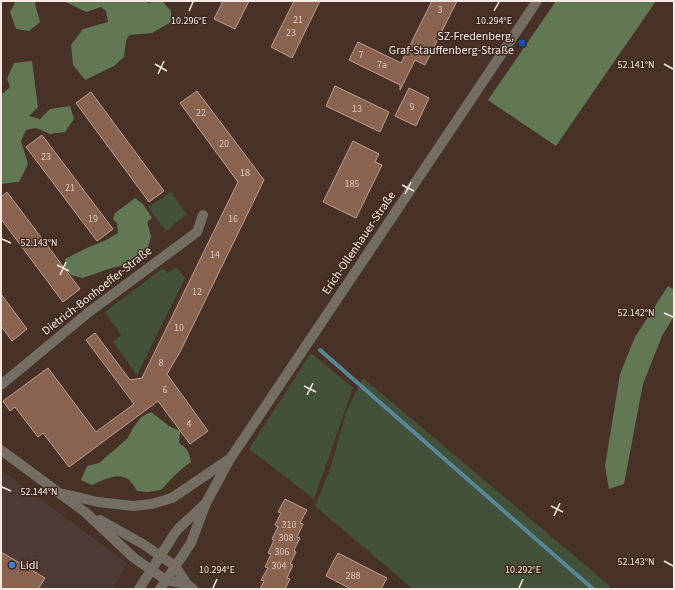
<svg xmlns="http://www.w3.org/2000/svg" width="675" height="590" font-family="'Source Sans 3',sans-serif">
<rect width="100%" height="100%" fill="#483126"/>
<path fill="#4e3a34" d="M1,470l126,93 -14,26h-112z"/>
<g fill="#43513a">
<path d="M171,192l16,22 -21,17 -18,-24z"/>
<path d="M176,267l9,11 -48,97 -24,-33 8,-7 -16,-23 58,-44 4,5z"/>
<path d="M311,353l42,35 -39,111 -65,-50z"/>
<path d="M363,378l247,208 -2,3h-195l-98,-83 16,-39 15,-55z"/>
</g>
<g fill="#627754">
<path d="M15,1h21l-1,3 5,18 -11,9 -13,-2 -6,-17 4,-7z"/>
<path d="M66,1h78l5,2 7,-2h6l9,10v11l-19,11 -23,2 -3,6 -2,16 -10,9 -29,14 -12,-15 -2,-20 12,-16 25,-7 -2,-11 -5,-4 -15,5 -20,-10z"/>
<path d="M556,1h100l-100,145 -68,-46z"/>
<path d="M32,61l6,46 -9,9 11,3 10,-10 20,-3 4,13 -9,13 -15,2 -14,-6 -10,2 -5,11 7,23 -9,18 -18,2v-89l9,-8 -3,-8 7,-16z"/>
<path d="M135,198l8,6 9,14 -5,4 4,14 -3,12 -24,17 -16,4 -25,9 -12,-3 -6,-7v-9l24,-12 17,-7 12,-7 -1,-10 -4,-4 2,-6z"/>
<path d="M668,286l6,4v26l-12,20 -19,48 -19,100 -15,5 -4,-23 15,-92 15,-37z"/>
<path d="M151,412l18,14 11,5 -1,12c9,6 10,9 12,19l-7,5 -9,8 -14,15 -13,2 -11,-1c-2,-4 -5,-8 -8,-11 -10,-9 -26,0 -37,5l-11,-5 6,-14 12,-3 28,-24 6,-11 8,-11z"/>
</g>
<g fill="none" stroke-linecap="round" stroke-linejoin="round">
<path stroke="#558796" stroke-width="4" d="M320,350l273,239"/>
</g>
<g fill="#8a6250" stroke="#bc9f92">
<path d="M223,1h26l-14,28 -21,-10z"/>
<path d="M294,1h26l-28,57 -21,-11z"/>
<path d="M432,1h25l-32,64 -10,-5 -15,30v-5l-51,-25 9,-18 43,21z"/>
<path d="M335,86l54,26 -9,20 -54,-26z"/>
<path d="M409,88l20,10 -13,28 -21,-10z"/>
<path d="M197,91l67,89 -84,172 -13,22 41,57 -18,13 -32,-43 -89,66 -26,-34 -5,4 -23,-30 -5,4 -7,-10 45,-33 48,64 38,-28 -48,-64 9,-7 35,47 12,-2 96,-196 -58,-79z"/>
<path d="M91,92l73,99 -15,11 -73,-99z"/>
<path d="M42,135l71,94 -16,12 -71,-94z"/>
<path d="M353,141l26,13 -4,8 7,3 -26,53 -33,-16z"/>
<path d="M7,192l73,97 -17,13 -62,-83v-22z"/>
<path d="M1,294l26,35 -15,12 -11,-15z"/>
<path d="M285,499l22,11 -7,13 3,1 -6,13 3,1 -6,12 2,2 -6,12 3,1 -6,13 3,1 -5,10h-25l4,-8 -3,-1 7,-12 -3,-1 6,-13 -3,-1 6,-13 -2,-1 6,-12 -3,-2 6,-12 -3,-1z"/>
<path d="M1,552l44,26 -7,11h-37z"/>
<path d="M338,553l49,25 -6,11h-30l-25,-13 7,-14z"/>
</g>
<g fill="none" stroke-linecap="round" stroke-linejoin="round">
<g stroke="#746d63" stroke-width="10">
<path d="M1,385l88,-73 108,-80 6,-17"/>
<path d="M1,450l84,62 49,46 32,22 21,4"/>
<path d="M64,494l34,8 35,4 19,-2 20,-6 56,-38"/>
<path d="M100,520l43,24 32,22 12,18 6,5"/>
<path d="M139,589l36,-56 4,-5 26,-24"/>
<path d="M160,589l31,-46 15,-40 24,-44 307,-458"/>
</g>
</g>
<path fill="none" stroke="#f8e9e2" stroke-width="1.5" d="M189,11l4,-9M494,11l5,-9M155,64l12,7M664,64l9,5M158,74l6,-13M402,185l12,6M405,194l6,-12M2,239l9,4M57,265l12,6M60,275l6,-13M664,313l9,4M304,386l12,6M307,395l6,-12M2,487l9,4M551,506l12,6M554,516l6,-13M664,561l9,5M213,588l4,-9M519,588l4,-9"/>
<rect fill="#1a4fb4" stroke="#3e271d" stroke-width="1.5" x="518" y="39" width="8" height="8" rx="2"/>
<circle fill="#3f7fe0" stroke="#3e271d" stroke-width="1.5" cx="12" cy="565" r="4"/>
<g text-anchor="middle" dominant-baseline="central" stroke-width="3" stroke-linejoin="round" paint-order="stroke">
<g font-size="10" fill="#dcc7be">
<text x="440" y="10">3</text>
<text x="298" y="20">21</text>
<text x="291" y="33">23</text>
<text x="361" y="55">7</text>
<text x="382" y="65">7a</text>
<text x="412" y="107">9</text>
<text x="357" y="109">13</text>
<text x="201" y="113">22</text>
<text x="224" y="144">20</text>
<text x="46" y="157">23</text>
<text x="245" y="173">18</text>
<text x="352" y="184">185</text>
<text x="70" y="188">21</text>
<text x="93" y="219">19</text>
<text x="233" y="219">16</text>
<text x="215" y="255">14</text>
<text x="197" y="292">12</text>
<text x="179" y="328">10</text>
<text x="161" y="363">8</text>
<text x="165" y="390">6</text>
<text x="189" y="424">4</text>
<text x="289" y="525">310</text>
<text x="286" y="538">308</text>
<text x="282" y="552">306</text>
<text x="279" y="566">304</text>
<text x="353" y="576">288</text>
</g>
<g font-size="12" fill="#f8e9e2" stroke="#3e271d" text-anchor="end">
<text x="514" y="36">SZ-Fredenberg,<tspan x="514" dy="14">Graf-Stauffenberg-Straße</tspan></text>
<text x="20" y="565" text-anchor="start">Lidl</text>
</g>
<g font-size="12" fill="#f8e9e2" stroke="#3e271d">
<text transform="translate(359 243) rotate(-56)">Erich-Ollenhauer-Straße</text>
<text transform="translate(97 291) rotate(-38)">Dietrich-Bonhoeffer-Straße</text>
</g>
</g>
<g font-size="10" text-anchor="middle" fill="#f8e9e2" stroke="#3e271d" stroke-width="3" stroke-linejoin="round" paint-order="stroke">
<text x="189" y="24">10.296°E</text>
<text x="494" y="24">10.294°E</text>
<text x="636" y="68">52.141°N</text>
<text x="39" y="246">52.143°N</text>
<text x="636" y="316">52.142°N</text>
<text x="39" y="495">52.144°N</text>
<text x="636" y="565">52.143°N</text>
<text x="217" y="573">10.294°E</text>
<text x="523" y="573">10.292°E</text>
</g>
<rect width="675" height="590" fill="none" stroke="#f8e9e2" stroke-width="4"/>
</svg>
